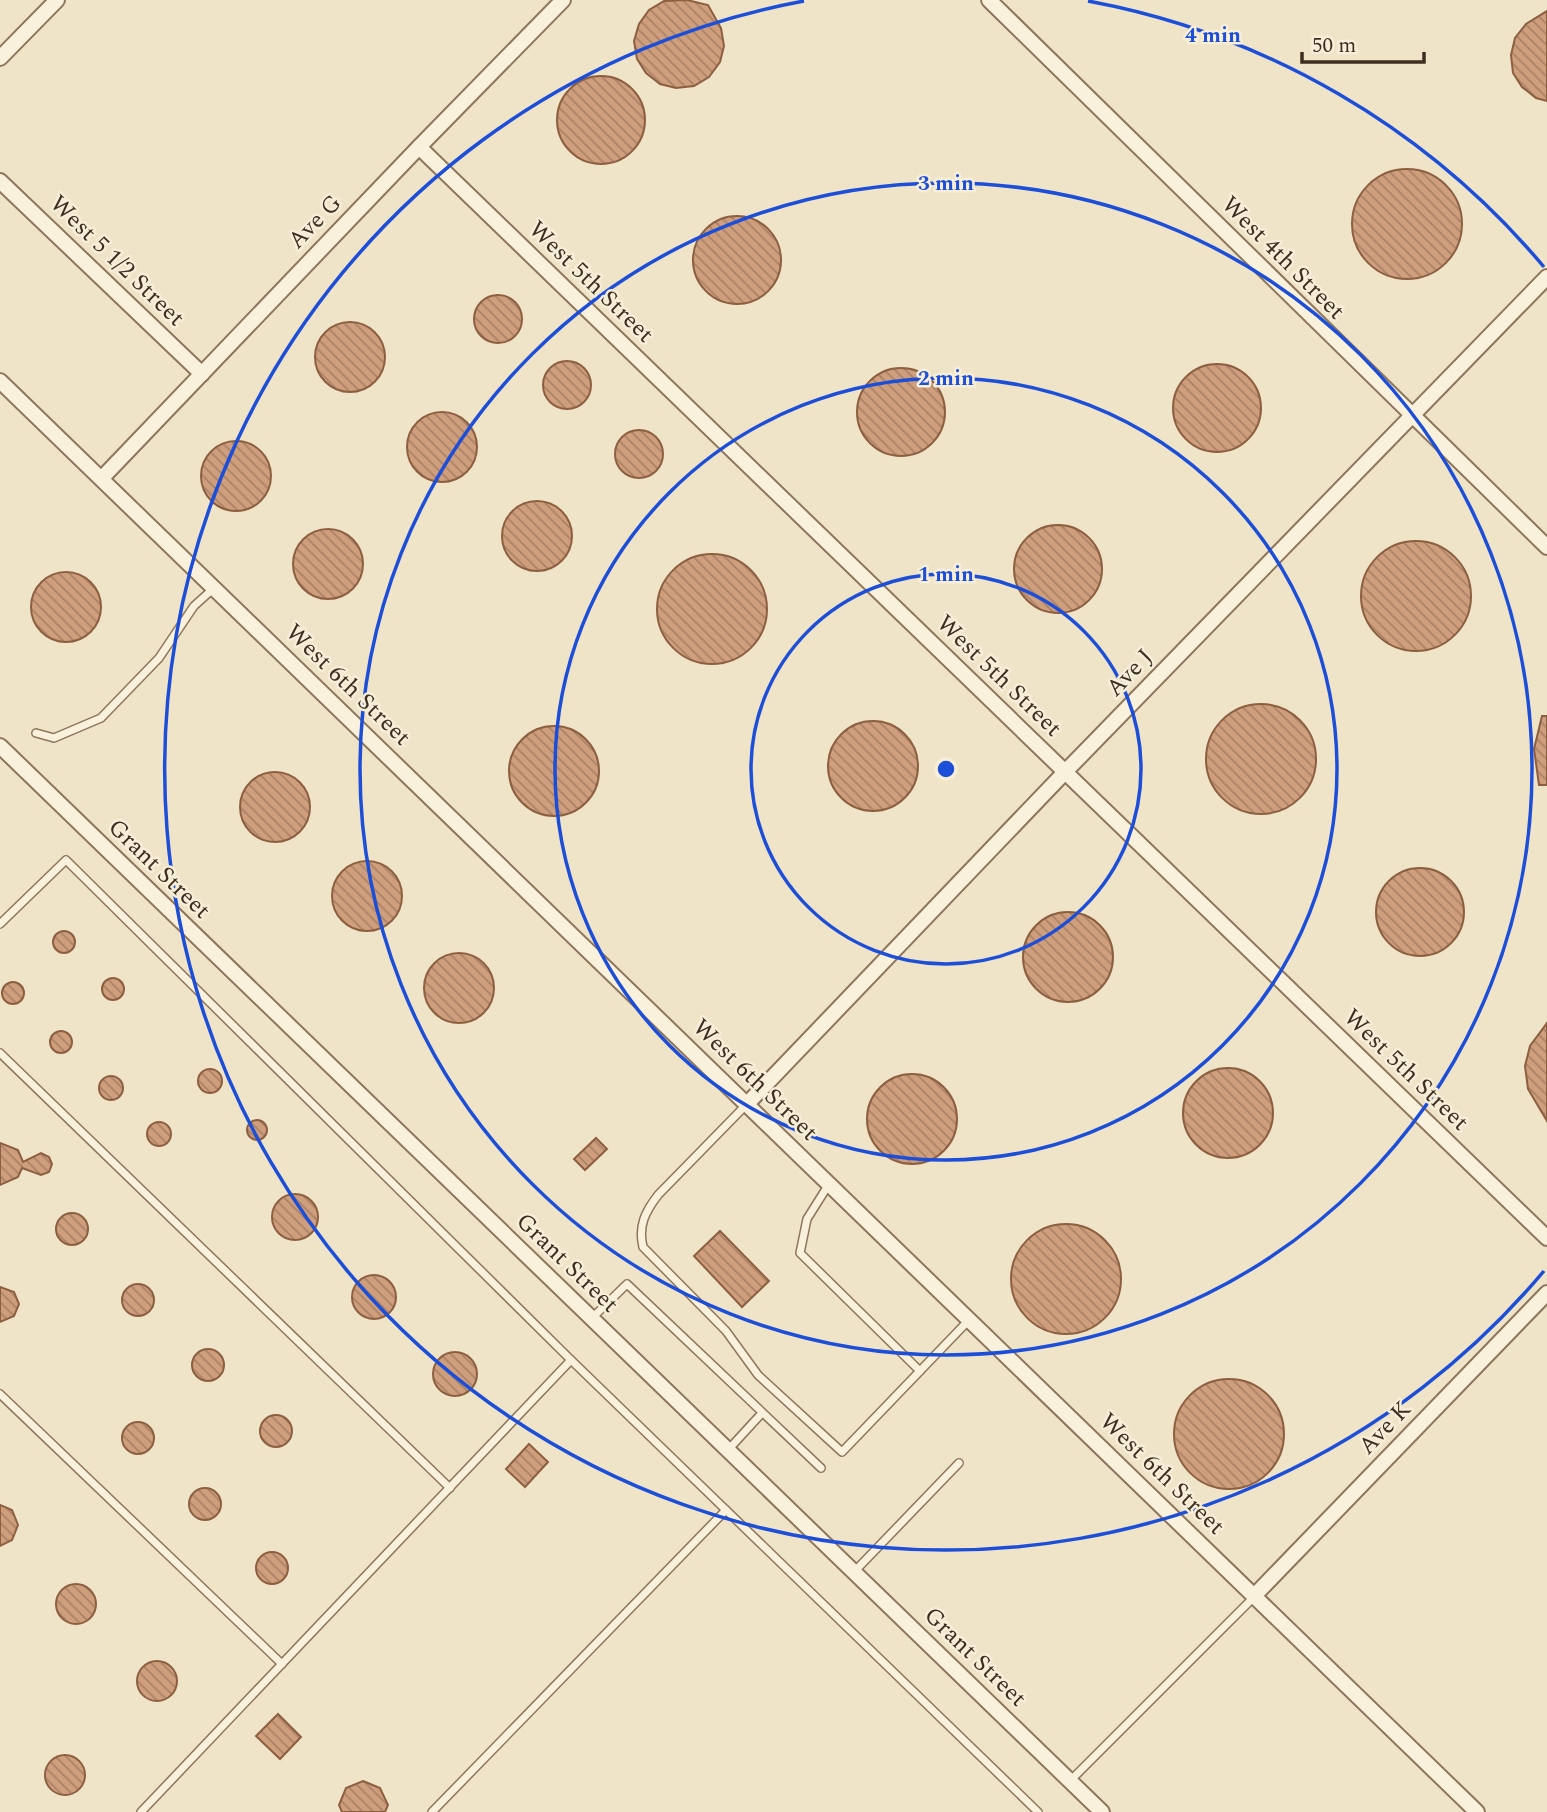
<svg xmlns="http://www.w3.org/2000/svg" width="1547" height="1812" font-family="Spectral,serif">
<defs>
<pattern id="building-back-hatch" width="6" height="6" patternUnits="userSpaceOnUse" patternTransform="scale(1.75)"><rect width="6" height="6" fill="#cf9f7d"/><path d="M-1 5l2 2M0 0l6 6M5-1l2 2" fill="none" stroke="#a98266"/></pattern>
</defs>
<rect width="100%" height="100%" fill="#f0e4c8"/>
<g fill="url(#building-back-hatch)" stroke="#8d5f41" stroke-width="2">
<path d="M687,0l21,5 13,23 3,18 -4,16 -11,15 -15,9 -18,2 -16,-4 -14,-11 -9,-14 -3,-18 5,-17 10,-14 15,-9z"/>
<path d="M1547,11v90l-11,-3 -14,-11 -9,-14 -2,-18 4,-17 11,-14z"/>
<circle cx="601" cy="120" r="44"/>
<circle cx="1407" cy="224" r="55"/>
<circle cx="737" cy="260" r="44"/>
<circle cx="498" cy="319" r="24"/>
<circle cx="350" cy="357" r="35"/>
<circle cx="567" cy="385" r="24"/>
<circle cx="1217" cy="408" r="44"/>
<circle cx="901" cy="412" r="44"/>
<circle cx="442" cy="447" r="35"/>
<circle cx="639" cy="454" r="24"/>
<circle cx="236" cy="476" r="35"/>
<circle cx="537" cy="536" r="35"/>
<circle cx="1058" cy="569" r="44"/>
<circle cx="328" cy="564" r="35"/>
<circle cx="1416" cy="596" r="55"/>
<circle cx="712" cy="609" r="55"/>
<circle cx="66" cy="607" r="35"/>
<circle cx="1261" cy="759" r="55"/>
<path d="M1542,716h5v69h-8l-5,-36z"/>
<circle cx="873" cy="766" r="45"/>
<circle cx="554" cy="771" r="45"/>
<circle cx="275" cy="807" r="35"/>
<circle cx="367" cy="896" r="35"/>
<circle cx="1420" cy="912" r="44"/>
<circle cx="1068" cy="957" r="45"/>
<circle cx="64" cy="942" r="11"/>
<circle cx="459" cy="988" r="35"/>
<circle cx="113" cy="989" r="11"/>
<circle cx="13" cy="993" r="11"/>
<path d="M1547,1023v98l-19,-32 -3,-23 5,-20z"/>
<circle cx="61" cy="1042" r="11"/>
<circle cx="1228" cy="1113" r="45"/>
<circle cx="210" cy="1081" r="12"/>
<circle cx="912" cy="1119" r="45"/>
<circle cx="111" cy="1088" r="12"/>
<circle cx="257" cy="1130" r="10"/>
<circle cx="159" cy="1134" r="12"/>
<path d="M596,1138l11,11 -22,21 -11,-11z"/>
<path d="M0,1143l18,7 5,12 18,-9 8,4 3,7 -3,8 -8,3 -19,-7 -4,9 -18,8z"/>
<circle cx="295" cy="1217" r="23"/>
<circle cx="72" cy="1229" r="16"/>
<circle cx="1066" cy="1279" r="55"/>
<path d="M720,1231l49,50 -27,26 -48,-51z"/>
<circle cx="374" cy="1297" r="22"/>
<circle cx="138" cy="1300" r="16"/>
<path d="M0,1287l14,5 5,12 -5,12 -14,6z"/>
<circle cx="208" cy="1365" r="16"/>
<circle cx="455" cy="1374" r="22"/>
<circle cx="1229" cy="1434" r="55"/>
<circle cx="276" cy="1431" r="16"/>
<circle cx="138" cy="1438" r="16"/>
<path d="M529,1444l19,18 -23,25 -19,-18z"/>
<circle cx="205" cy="1504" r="16"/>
<path d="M0,1505l12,5 6,15 -6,15 -12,6z"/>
<circle cx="272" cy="1568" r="16"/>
<circle cx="76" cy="1604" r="20"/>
<circle cx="157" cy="1681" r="20"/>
<path d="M278,1714l23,23 -21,22 -24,-23z"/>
<circle cx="65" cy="1775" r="20"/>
<path d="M363,1781l17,7 8,17 -3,7h-43l-3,-7 7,-17z"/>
</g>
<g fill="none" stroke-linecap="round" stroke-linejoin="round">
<g stroke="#8d765c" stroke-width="10">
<g id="lane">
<path d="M36,733l18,5 47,-20 58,-60 35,-52 20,-18"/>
<path d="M0,924l66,-64 505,500 467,452"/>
<path d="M0,1053l450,435"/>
<path d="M746,1105l-88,90c-13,17 -20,31 -15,52l83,84 32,44 84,77 127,-132"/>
<path d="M829,1184l-22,35 -7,34 120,118"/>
<path d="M592,1318l35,-34 194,184"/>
<path d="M0,1394l282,270"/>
<path d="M728,1450l34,-37"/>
<path d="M854,1572l105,-109"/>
<path d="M1070,1781l185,-185"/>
<path d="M141,1812l430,-452"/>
<path d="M432,1812l294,-302"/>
</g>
</g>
<g stroke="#8d765c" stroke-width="18">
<g id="street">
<path d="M989,0l558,547"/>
<path d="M0,58l57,-58"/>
<path d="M419,147l1128,1091"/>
<path d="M0,181l202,193"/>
<path d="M0,381l1477,1431"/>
<path d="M102,478l317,-331 144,-147"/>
<path d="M0,746l1102,1066"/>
<path d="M747,1104l318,-332 482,-495"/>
<path d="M1255,1595l292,-302"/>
</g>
</g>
<use href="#lane" stroke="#faf1dc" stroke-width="7"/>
<use href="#street" stroke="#faf1dc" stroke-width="14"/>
</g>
<g fill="none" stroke="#1d4ed8" stroke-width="3.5">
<circle cx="946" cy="769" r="195"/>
<circle cx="946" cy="769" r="391"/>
<circle cx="946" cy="769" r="586"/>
<path d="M1544 1271A781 781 0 1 1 804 1M1088 1A781 781 0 0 1 1544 267"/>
</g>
<g text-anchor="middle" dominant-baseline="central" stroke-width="5" stroke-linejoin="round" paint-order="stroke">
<g font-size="24" fill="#3d2e20" stroke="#f7eed8">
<text transform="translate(315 222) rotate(-46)">Ave G</text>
<text transform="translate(1283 258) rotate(45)">West 4th Street</text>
<text transform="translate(117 261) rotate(44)">West 5 1/2 Street</text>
<text transform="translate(591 282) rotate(44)">West 5th Street</text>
<text transform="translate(1130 673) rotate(-46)">Ave J</text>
<text transform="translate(999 676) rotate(44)">West 5th Street</text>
<text transform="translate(348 685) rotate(44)">West 6th Street</text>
<text transform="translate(159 869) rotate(44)">Grant Street</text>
<text transform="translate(1406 1070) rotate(44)">West 5th Street</text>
<text transform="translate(755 1080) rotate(44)">West 6th Street</text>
<text transform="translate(567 1263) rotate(44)">Grant Street</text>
<text transform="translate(1385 1428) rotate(-46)">Ave K</text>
<text transform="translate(1162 1474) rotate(44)">West 6th Street</text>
<text transform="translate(975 1657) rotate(44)">Grant Street</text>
</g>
</g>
<circle cx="946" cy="769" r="10" fill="#1d4ed8" stroke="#f7eed8" stroke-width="3.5"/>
<g font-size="21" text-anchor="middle" font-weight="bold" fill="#1d4ed8" stroke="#f7eed8" stroke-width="5" stroke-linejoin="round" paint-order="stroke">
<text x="1213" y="42">4 min</text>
<text x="946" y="190">3 min</text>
<text x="946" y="385">2 min</text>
<text x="946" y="581">1 min</text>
</g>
<path d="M1302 52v10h122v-10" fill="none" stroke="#3d2e20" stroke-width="3.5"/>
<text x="1312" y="52" font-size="21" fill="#3d2e20" stroke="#f7eed8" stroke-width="5" paint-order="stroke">50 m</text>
</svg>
